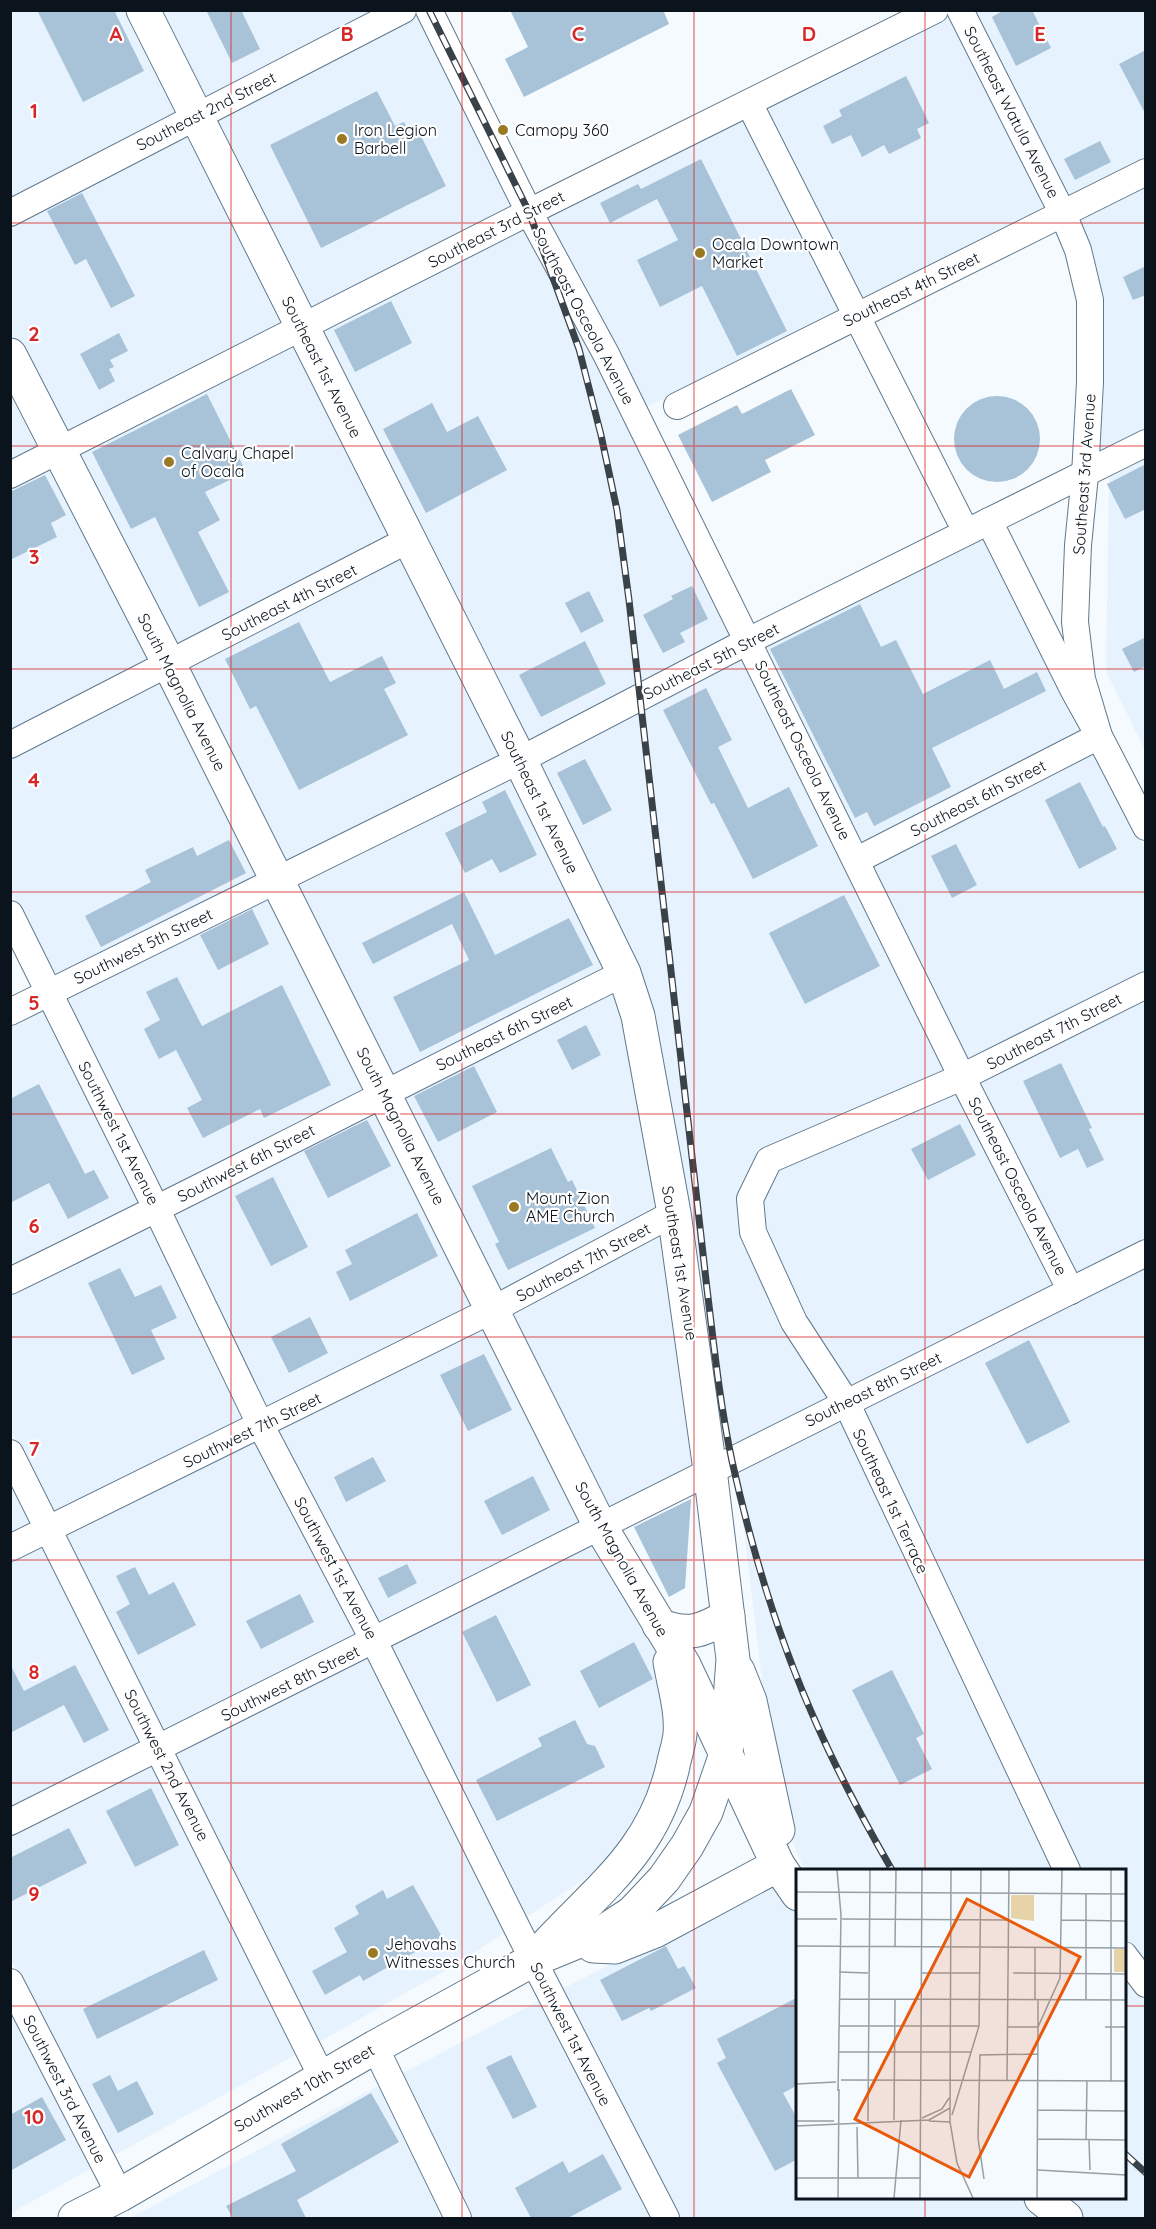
<svg xmlns="http://www.w3.org/2000/svg" width="1156" height="2229" font-family="Quicksand,sans-serif">
<rect width="100%" height="100%" fill="#f4fafe"/>
<g fill="#e6f3fe">
<path d="M11,11h121l49,100 -170,89z"/>
<path d="M154,11h224l-179,91z"/>
<path d="M972,11h173v148l-78,40z"/>
<path d="M420,15l95,191 -209,105 -96,-189z"/>
<path d="M951,15l98,193 -189,93 -97,-193z"/>
<path d="M745,118l97,192 -197,98 -101,-191z"/>
<path d="M192,132l96,188 -226,116 -51,-104v-105z"/>
<path d="M1145,185v245l-48,25 7,-149 -27,-86z"/>
<path d="M525,227l72,131 137,277 -210,110 -208,-413z"/>
<path d="M298,341l96,194 -221,114 -100,-193z"/>
<path d="M10,378l34,67 -34,17z"/>
<path d="M1145,459v291l-39,-79 3,-193z"/>
<path d="M54,466l101,193 -144,73v-245z"/>
<path d="M985,536l99,195 -223,114 -98,-198z"/>
<path d="M405,555l100,199 -224,112 -98,-196z"/>
<path d="M744,656l204,415 -145,61 -62,61 89,204 -112,56 -70,-437 -114,-250z"/>
<path d="M165,679l98,196 -211,102 -41,-86v-133z"/>
<path d="M1095,751l50,98v123l-179,90 -95,-197z"/>
<path d="M516,775l94,192 -222,111 -97,-192z"/>
<path d="M273,896l97,191 -209,107 -98,-196z"/>
<path d="M618,989l44,218 -166,88 -98,-197z"/>
<path d="M1145,998v242l-70,37 -99,-194z"/>
<path d="M45,1007l98,196 -132,65v-243z"/>
<path d="M958,1092l99,194 -209,102 -45,-71 -39,-86 -3,-29 16,-33z"/>
<path d="M380,1108l98,196 -213,107 -94,-196z"/>
<path d="M153,1224l94,196 -195,94 -41,-83v-138z"/>
<path d="M666,1231l33,232 -95,48 -98,-195z"/>
<path d="M1145,1266v701l-20,-29 -1,-68h-46l-218,-462z"/>
<path d="M488,1325l98,195 -208,106 -103,-195z"/>
<path d="M841,1417l214,453h-251l-14,-34 -20,-89 -33,-275z"/>
<path d="M257,1440l103,195 -198,98 -99,-198z"/>
<path d="M10,1476l24,47 -24,12z"/>
<path d="M597,1541l58,98 12,64 -9,71 -44,85 -90,60 -136,-272z"/>
<path d="M45,1544l99,198 -133,67v-248z"/>
<path d="M370,1656l137,275 -57,37 -133,75 -144,-289z"/>
<path d="M155,1763l144,290 -188,104 -100,-197v-125z"/>
<path d="M776,1880l21,33 1,285h227l25,20h-372l-118,-228z"/>
<path d="M1125,1972l20,30v216h-63l-25,-20h67z"/>
<path d="M542,1999l113,219h-186l-69,-143z"/>
<path d="M10,2005l84,162 -83,46h-1z"/>
<path d="M382,2084l65,134h-317z"/>
</g>
<g fill="#a8c2d8">
<path d="M37,10h77l30,61 -61,31z"/>
<path d="M206,10h35l19,39 -28,14z"/>
<path d="M510,10h153l6,14 -145,73 -19,-38 23,-12z"/>
<path d="M1004,10h28l19,38 -35,18 -24,-49z"/>
<path d="M1146,50v65l-27,-51z"/>
<path d="M906,76l23,47 -12,6 4,9 -32,16 -5,-9 -22,12 -11,-22 -19,9 -9,-18 19,-10 -3,-6z"/>
<path d="M377,91l18,35 9,-4 8,16 8,-4 26,52 -125,62 -51,-103z"/>
<path d="M1100,141l11,21 -36,18 -11,-21z"/>
<path d="M701,159l86,172 -50,25 -35,-70 -42,21 -23,-47 41,-20 -21,-41 -47,24 -10,-20 38,-19 3,5z"/>
<path d="M82,193l53,103 -24,12 -25,-49 -11,6 -28,-54z"/>
<path d="M1146,266v29l-13,5 -10,-23z"/>
<path d="M391,301l21,42 -57,29 -21,-42z"/>
<path d="M119,333l9,18 -18,9 4,7 -5,2 6,12 -16,9 -19,-36z"/>
<path d="M791,389l24,46 -50,25 6,12 -59,30 -34,-67 59,-30 5,9z"/>
<path d="M207,394l39,78 -41,20 15,28 -22,12 31,60 -30,15 -44,-90 -24,12 -39,-77z"/>
<circle cx="997" cy="439" r="43"/>
<path d="M432,403l15,29 31,-16 29,54 -81,43 -43,-84z"/>
<path d="M1146,464v45l-21,10 -18,-35z"/>
<path d="M45,475l21,40 -15,8 6,14 -47,23v-68z"/>
<path d="M692,586l16,33 -28,14 5,9 -22,11 -20,-38 30,-16 -2,-3z"/>
<path d="M589,591l15,30 -23,12 -16,-30z"/>
<path d="M860,604l21,43 15,-7 27,54 67,-34 14,29 33,-17 9,19 -114,57 19,39 -77,39 -7,-14 -12,6 -85,-169z"/>
<path d="M299,622l31,60 52,-26 14,27 -12,6 24,46 -109,55 -43,-84 -6,3 -25,-50z"/>
<path d="M1146,637v29l-12,6 -12,-23z"/>
<path d="M585,641l21,43 -65,33 -22,-42z"/>
<path d="M706,688l26,52 -14,7 30,61 41,-21 29,59 -65,33 -39,-76 -3,1 -48,-94z"/>
<path d="M585,759l27,51 -29,15 -26,-52z"/>
<path d="M1080,782l23,45 2,-1 12,23 -38,20 -34,-69z"/>
<path d="M505,790l32,65 -37,18 -8,-14 -27,14 -20,-40 42,-21 -5,-10z"/>
<path d="M229,840l17,33 -145,74 -16,-31 66,-34 -6,-12 48,-23 4,9z"/>
<path d="M956,844l21,41 -25,13 -21,-42z"/>
<path d="M464,892l31,63 74,-37 24,47 -173,87 -27,-55 76,-37 -17,-36 -79,40 -11,-21z"/>
<path d="M844,895l36,71 -75,38 -36,-71z"/>
<path d="M252,909l17,35 -51,26 -18,-35z"/>
<path d="M177,977l25,49 80,-41 49,100 -67,33 -4,-9 -57,29 -16,-30 15,-8 -26,-50 -17,9 -15,-30 16,-9 -14,-28z"/>
<path d="M586,1025l15,30 -29,15 -15,-30z"/>
<path d="M1061,1063l31,65 -3,1 15,31 -17,8 -9,-19 -18,9 -37,-77z"/>
<path d="M474,1066l23,46 -59,30 -24,-46z"/>
<path d="M39,1084l46,90 9,-4 15,28 -41,21 -19,-36 -39,20v-104z"/>
<path d="M367,1120l24,46 -63,32 -24,-47z"/>
<path d="M960,1124l16,31 -48,25 -17,-31z"/>
<path d="M551,1148l17,34 4,-2 23,48 -87,42 -13,-26 4,-2 -27,-56z"/>
<path d="M273,1177l35,70 -37,19 -36,-70z"/>
<path d="M417,1213l21,43 -88,45 -14,-29 16,-8 -7,-14z"/>
<path d="M120,1268l15,29 26,-12 16,33 -26,12 14,29 -33,16 -44,-92z"/>
<path d="M310,1317l18,36 -39,20 -18,-36z"/>
<path d="M1029,1340l41,82 -43,22 -42,-81z"/>
<path d="M484,1354l28,56 -44,21 -28,-56z"/>
<path d="M373,1457l13,24 -40,21 -12,-25z"/>
<path d="M533,1476l17,34 -48,25 -18,-34z"/>
<path d="M691,1499l-6,89 -16,9 -35,-70z"/>
<path d="M407,1564l10,19 -29,15 -10,-20z"/>
<path d="M135,1567l14,28 25,-13 22,43 -58,30 -22,-43 14,-8 -14,-28z"/>
<path d="M300,1594l14,28 -53,27 -15,-28z"/>
<path d="M496,1615l35,70 -34,17 -35,-70z"/>
<path d="M634,1642l19,37 -54,29 -19,-37z"/>
<path d="M10,1664l14,27 51,-26 34,65 -25,13 -20,-38 -54,28z"/>
<path d="M892,1670l32,64 -8,4 16,31 -32,16 -48,-95z"/>
<path d="M575,1720l12,24 8,2 10,21 -108,54 -21,-41 66,-34 -4,-8z"/>
<path d="M151,1788l28,57 -44,22 -29,-56z"/>
<path d="M69,1828l18,35 -77,39v-44z"/>
<path d="M413,1885l29,52 -79,44 -3,-6 -35,20 -13,-24 35,-19 -13,-24 25,-14 -4,-8 28,-16 4,9z"/>
<path d="M666,1946l12,23 6,-3 12,22 -45,23 -2,-3 -27,13 -22,-41z"/>
<path d="M204,1950l14,30 -121,59 -14,-30z"/>
<path d="M798,1997v88l-15,8 15,27v39l-23,12 -58,-108 9,-5 -9,-19z"/>
<path d="M511,2055l26,52 -24,12 -27,-52z"/>
<path d="M110,2075l8,16 19,-10 17,33 -36,19 -26,-49z"/>
<path d="M371,2093l28,49 -102,58 9,18h-73l-7,-12 70,-35 -15,-27z"/>
<path d="M42,2097l24,43 -56,31v-56z"/>
<path d="M603,2154l19,35 -54,29h-37l-16,-30 48,-27 6,12z"/>
</g>
<g fill="none" stroke-linecap="round" stroke-linejoin="round">
<g stroke="#60788c" stroke-width="28">
<g id="minor">
<path d="M429,10l100,202 77,142 356,723 109,214"/>
<path d="M960,10l103,204 15,36 12,50v82l-5,93 -7,70 -3,77 7,57 17,57 47,91"/>
<path d="M749,103l217,429"/>
<path d="M10,213l393,-203"/>
<path d="M677,406l469,-234"/>
<path d="M10,475l519,-263 406,-202"/>
<path d="M10,745l398,-205"/>
<path d="M857,860l242,-124 -25,-45 -85,-170"/>
<path d="M10,914l147,296 104,216 113,215 159,319 133,258"/>
<path d="M10,1012l510,-252 228,-119 398,-198"/>
<path d="M10,1281c206,-100 409,-206 614,-308"/>
<path d="M10,1453l312,624"/>
<path d="M10,1548l482,-238 182,-97"/>
<path d="M10,1822l1136,-569"/>
<path d="M1067,1870l-221,-468 -52,-80 -41,-90 -3,-33 19,-39 193,-83 184,-92"/>
<path d="M1124,1955l22,29"/>
<path d="M10,1982l110,213"/>
<path d="M375,2047l83,171"/>
</g>
</g>
<g stroke="#60788c" stroke-width="35">
<g id="major">
<path d="M10,355l159,309 431,862 84,139 94,200 20,29"/>
<path d="M659,1625c29,12 43,6 69,-9"/>
<path d="M738,1671l12,30 28,129"/>
<path d="M593,1946l22,1 40,-16 123,-66"/>
<path d="M540,1952c57,-63 113,-99 133,-186 2,-11 6,-21 7,-32 2,-23 -6,-49 -10,-72"/>
<path d="M1041,2198l25,20"/>
<path d="M75,2218l45,-23 255,-148 158,-87 73,-30 26,-17 32,-34 23,-33 19,-34 20,-58 7,-95 -23,-189 -36,-257 -36,-197 -14,-43 -104,-213 -377,-750"/>
</g>
</g>
<use href="#minor" stroke="#fff" stroke-width="26"/>
<use href="#major" stroke="#fff" stroke-width="33"/>
<g stroke="#3a4249" stroke-width="7">
<g id="rail">
<path d="M429,10l100,202 50,137 22,86 16,75 12,90 78,689c7,57 13,116 25,172 20,90 47,180 85,264 22,50 48,98 75,145"/>
<path d="M1124,2153l22,20"/>
</g>
</g>
<use href="#rail" stroke="#fff" stroke-width="4.5" stroke-dasharray="14" stroke-linecap="butt"/>
</g>
<path fill="none" stroke="#d62828" stroke-width="1.5" stroke-opacity="0.55" d="M231,10v2208M462,10v2208M694,10v2208M925,10v1860M10,223h1136M10,446h1136M10,669h1136M10,892h1136M10,1114h1136M10,1337h1136M10,1560h1136M10,1783h1136M10,2006h788M1124,2006h22M925,2198v20"/>
<g fill="#997a23" stroke="#fff" stroke-width="2">
<circle cx="503" cy="130" r="6"/>
<circle cx="342" cy="139" r="6"/>
<circle cx="700" cy="253" r="6"/>
<circle cx="169" cy="462" r="6"/>
<circle cx="514" cy="1207" r="6"/>
<circle cx="373" cy="1953" r="6"/>
</g>
<g text-anchor="middle" dominant-baseline="central" stroke-width="4.5" stroke-linejoin="round" paint-order="stroke">
<g font-size="16" fill="#0b141c" stroke="#fff">
<text transform="translate(206 111) rotate(-27)">Southeast 2nd Street</text>
<text transform="translate(1012 112) rotate(63)">Southeast Watula Avenue</text>
<text transform="translate(496 229) rotate(-27)">Southeast 3rd Street</text>
<text transform="translate(911 289) rotate(-26)">Southeast 4th Street</text>
<text transform="translate(584 316) rotate(62)">Southeast Osceola Avenue</text>
<text transform="translate(322 367) rotate(63)">Southeast 1st Avenue</text>
<text transform="translate(1084 474) rotate(-86)">Southeast 3rd Avenue</text>
<text transform="translate(289 602) rotate(-27)">Southeast 4th Street</text>
<text transform="translate(711 661) rotate(-27)">Southeast 5th Street</text>
<text transform="translate(182 692) rotate(63)">South Magnolia Avenue</text>
<text transform="translate(803 750) rotate(64)">Southeast Osceola Avenue</text>
<text transform="translate(978 798) rotate(-27)">Southeast 6th Street</text>
<text transform="translate(540 802) rotate(64)">Southeast 1st Avenue</text>
<text transform="translate(143 946) rotate(-26)">Southwest 5th Street</text>
<text transform="translate(1054 1031) rotate(-27)">Southeast 7th Street</text>
<text transform="translate(504 1033) rotate(-26)">Southeast 6th Street</text>
<text transform="translate(401 1126) rotate(63)">South Magnolia Avenue</text>
<text transform="translate(119 1133) rotate(63)">Southwest 1st Avenue</text>
<text transform="translate(246 1163) rotate(-27)">Southwest 6th Street</text>
<text transform="translate(1018 1186) rotate(63)">Southeast Osceola Avenue</text>
<text transform="translate(583 1262) rotate(-28)">Southeast 7th Street</text>
<text transform="translate(680 1263) rotate(81)">Southeast 1st Avenue</text>
<text transform="translate(873 1389) rotate(-26)">Southeast 8th Street</text>
<text transform="translate(252 1430) rotate(-26)">Southwest 7th Street</text>
<text transform="translate(891 1501) rotate(65)">Southeast 1st Terrace</text>
<text transform="translate(622 1559) rotate(61)">South Magnolia Avenue</text>
<text transform="translate(336 1568) rotate(62)">Southwest 1st Avenue</text>
<text transform="translate(290 1683) rotate(-26)">Southwest 8th Street</text>
<text transform="translate(167 1765) rotate(63)">Southwest 2nd Avenue</text>
<text transform="translate(571 2034) rotate(63)">Southwest 1st Avenue</text>
<text transform="translate(304 2088) rotate(-30)">Southwest 10th Street</text>
<text transform="translate(65 2089) rotate(63)">Southwest 3rd Avenue</text>
</g>
<g font-size="16" fill="#0b141c" stroke="#fff" text-anchor="start">
<text x="354" y="130">Iron Legion<tspan x="354" dy="18">Barbell</tspan></text>
<text x="515" y="130">Camopy 360</text>
<text x="712" y="244">Ocala Downtown<tspan x="712" dy="18">Market</tspan></text>
<text x="181" y="453">Calvary Chapel<tspan x="181" dy="18">of Ocala</tspan></text>
<text x="526" y="1198">Mount Zion<tspan x="526" dy="18">AME Church</tspan></text>
<text x="385" y="1944">Jehovahs<tspan x="385" dy="18">Witnesses Church</tspan></text>
</g>
</g>
<g transform="translate(796 1869)">
<rect width="330" height="330" fill="#f4fafe"/>
<path d="M215,26h23v26l-23,-3zM318,80h12v23h-12z" fill="#e6d3a7"/>
<path fill="none" stroke="#979ea4" stroke-width="1.5" d="M41,1l4,45 -3,176M155,1l-1,252 7,41 16,35M0,23l330,2M0,50h41M46,50l166,1M265,51l65,1M0,77l330,2M99,77l1,-76M43,103l29,1M126,104h58M217,104l113,1M44,130l286,1M239,131v-53M290,131v-106M43,157h140M212,158h30v-27M309,158h21M43,183h132M45,211l285,1M211,211l2,-210M315,212v-211M0,215l40,-2M242,241l88,1M156,246l27,-89 2,-156M126,249l20,-9 7,-11M98,251l1,-121M0,252h38M72,252l2,-251M133,252l21,1M0,257l133,-6 21,-12M61,258l1,51M242,270l88,1M290,271l1,-60M293,271l1,30M0,288v41M242,301l88,5M0,309h125M188,310l-6,-41 2,-83 58,-1M42,329l1,-109M98,329l7,-78M124,329l2,-328M241,329l1,-171 22,-49 2,-108"/>
<path fill="#e8590c" fill-opacity="0.15" stroke="#e8590c" stroke-width="3" d="M171,30l113,58 -111,220 -114,-58z"/>
<rect width="330" height="330" fill="none" stroke="#0b141c" stroke-width="3"/>
</g>
<g font-size="20" text-anchor="middle" font-weight="bold" fill="#d62828" stroke="#fff" stroke-width="4.5" stroke-linejoin="round" paint-order="stroke">
<text x="116" y="41">A</text>
<text x="347" y="41">B</text>
<text x="578" y="41">C</text>
<text x="809" y="41">D</text>
<text x="1040" y="41">E</text>
<text x="34" y="118">1</text>
<text x="34" y="341">2</text>
<text x="34" y="564">3</text>
<text x="34" y="787">4</text>
<text x="34" y="1010">5</text>
<text x="34" y="1233">6</text>
<text x="34" y="1456">7</text>
<text x="34" y="1679">8</text>
<text x="34" y="1901">9</text>
<text x="34" y="2124">10</text>
</g>
<rect width="1156" height="2229" fill="none" stroke="#0b141c" stroke-width="24"/>
</svg>
